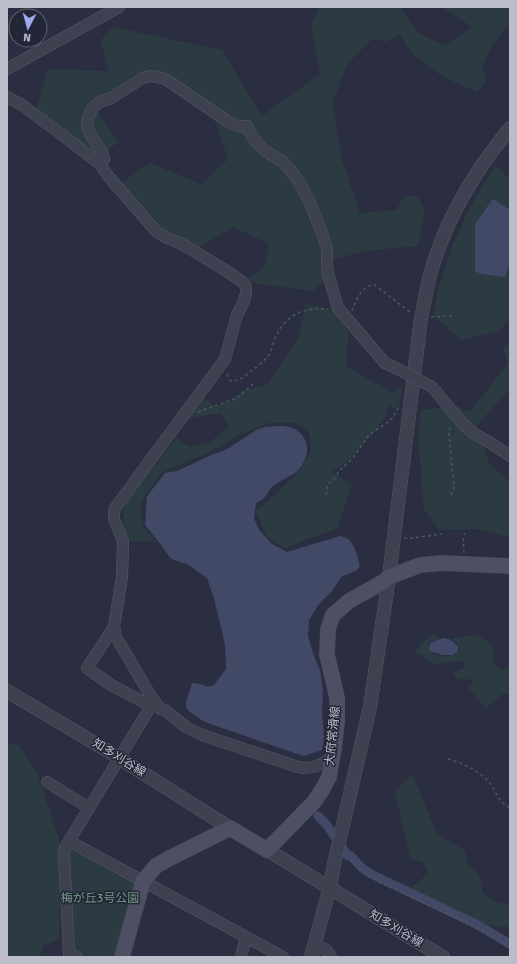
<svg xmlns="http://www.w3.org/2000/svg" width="517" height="964" font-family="Signika,'Noto Sans JP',sans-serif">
<rect width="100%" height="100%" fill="#2a2e40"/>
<g fill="#2c3a41">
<path d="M319,7h81l17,25 29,14 26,-19 -30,-20h68v18h-2l-15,19 -10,21 3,16 -9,11 -34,-15 -32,-24 -11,-19 -14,8 -14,-3 -25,25 -14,38 8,55 19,56 36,-3 9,-15 13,2 7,13 -7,36 -53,5 -46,12 7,17 -14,11 -59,-8 -4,-5 16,-13 4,-21 -36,-17 -34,20 -35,-17 -42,-48 28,-19 51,21 27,-25 -18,-53 -47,-32 -72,30 28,38 -21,14 -62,-47 12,-40 60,2 -7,-31 12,-13 109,23 40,66 58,-42 -9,-48z"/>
<path d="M495,165l15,14v35h-17l-19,50 36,2v52l-11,13 -38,9 -27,-24 3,-24 15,-45 16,-36z"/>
<path d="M306,304l27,6 16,22 -3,34 46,27 10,-9 -2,19 -5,6 -7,-4 -3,13 -17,22 -22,22 -9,6 -7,2 22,15 -14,43 -54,20 -18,-12 -10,-25 40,-36 15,-22 -2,-23 -15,-7h-26l-28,12 -29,16 -50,22 -21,30 3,23 13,16 -29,-1 -3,-15 -1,-20 12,-18 25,-28 16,-22 14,9 20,-5 19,-15 -8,-14 -35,6 16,-23 13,11 14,-6 13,-10 26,-7 31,-47z"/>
<path d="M510,342v47l-33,36 12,39 21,18v56l-30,-9 -41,1 -15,-21 -6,-70 3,-29 35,-4 14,6 38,-49 -5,-14z"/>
<path d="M433,634l8,4 -12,4v9c6,4 16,7 24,4 1,0 5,-4 6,-4v-5l-7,-7 2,-1c19,-4 23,-4 40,8l-1,18 8,6 9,-4v27l-9,2 -15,13 -18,-20 6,-6 -5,-3h-11l-5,-6 12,-6 -3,-6 -28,3 -18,-12 3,-7z"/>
<path d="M7,743l12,3 18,26 24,74 -2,93 -16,7 -3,11h-33z"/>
<path d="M412,773l25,61 28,16 4,16 9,7 3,7 2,13 14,9 13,3v22l-28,-2 -74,-35 20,-16 -4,-11 -14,-5 -15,-66z"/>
<path d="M74,849l61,32 -19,76h-34l-8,-4 -6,-101z"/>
</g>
<g fill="#424967">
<path d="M492,200h3l15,10v52l-5,15 -24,-3 -6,-3v-47z"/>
<path d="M277,426c6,0 13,0 18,3 18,11 14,32 0,44 -7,5 -19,9 -24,15 -2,2 -3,5 -5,8 -2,3 -7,5 -10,7l-2,16 6,12 12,13 15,8 53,-16c14,1 17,19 20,30l-4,5 -14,5 -10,15 -14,14 -9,15 -1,16 6,20 6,14 3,20 -1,22 2,25 -2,13 -19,6 -98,-34c-26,-16 -20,-13 -13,-39l8,1 8,3 6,-2 12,-16 -1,-25 -11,-45 -7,-21 -20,-14 -16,-5 -13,-18 -13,-16 2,-29 18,-23 12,-2 32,-15 18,-7 31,-20 7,-2z"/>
<path d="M443,638c8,0 11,4 15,9v4l-5,4h-10l-14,-4 1,-8z"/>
</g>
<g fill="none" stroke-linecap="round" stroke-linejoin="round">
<path stroke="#424967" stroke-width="9" d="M318,816l8,8 22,32h3l11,12 9,6 105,50 34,20"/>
<g stroke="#565967" stroke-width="12">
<g id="minor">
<path d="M7,69l112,-62"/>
<path d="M7,97l15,8 43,32 35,27 8,12 49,56 8,5 17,7 43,26 19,13 2,5v5l-2,8 -7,14 -12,44 -110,149 -1,5v6l9,22 -1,36 -8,50 -27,41 24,17 40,21 -82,135 214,116"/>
<path d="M100,164l4,-4 -1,-6 -13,-20 -3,-7 1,-9 4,-9 7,-7 12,-4 32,-20 7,-2 12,2 5,2 60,41 10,5h10c5,13 12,21 23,28 5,3 10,5 14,9 21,21 31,52 41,79l2,7v16l1,9 10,34 47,55 11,5"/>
<path d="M432,387l30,36 11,10 16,9 21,14"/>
<path d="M114,627l2,10 33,56 6,9 -4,4"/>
<path d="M155,702l5,7 5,1 21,17 16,8 96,32c15,3 22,-2 35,-10"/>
<path d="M47,782l42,26"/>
<path d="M69,841l-4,7 -1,6 5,99 8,4"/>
<path d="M314,945c7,2 14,4 17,12"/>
<path d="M241,957l5,-20"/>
</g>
</g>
<g stroke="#565967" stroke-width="14">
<g id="tertiary">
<path d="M7,691l101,60 122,77"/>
<path d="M267,850c59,35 117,72 176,107"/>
<path d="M311,957l19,-70 4,-23 36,-157 19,-130 32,-259c3,-13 5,-26 8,-39 14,-55 45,-107 81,-151"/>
</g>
</g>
<g stroke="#484a59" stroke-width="16">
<path id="secondary" d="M122,957l21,-76 13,-15 12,-7 62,-31 37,22 47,-48 8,-12 7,-13 5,-29 3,-26v-24l-4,-18 -6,-25 1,-26 5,-14 16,-14 34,-19 6,-5 31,-12 22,-2 68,3"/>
</g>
<g stroke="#4a575e" stroke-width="1.5" stroke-dasharray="3 3" stroke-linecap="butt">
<path d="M352,311c3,-10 11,-27 23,-26l36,28"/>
<path d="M431,317l21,-1"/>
<path d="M227,374l1,4 3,3c9,0 13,-4 19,-9 6,-5 14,-10 19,-17 3,-5 4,-12 6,-17 11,-24 29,-31 53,-29"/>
<path d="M198,412l39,-14 16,-14"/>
<path d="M326,495l2,-11 8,-7 3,-6 14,-13 15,-22 5,-4 18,-12 8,-13"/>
<path d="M451,495l3,-7 -5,-54v-4l2,-4"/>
<path d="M404,538h9l29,-4"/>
<path d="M464,553c0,-7 -2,-14 1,-20"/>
<path d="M448,759c13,4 28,10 38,20 10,9 10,22 24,29"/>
<path d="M350,860l12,11 19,12 95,44 34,20"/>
</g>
<use href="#minor" stroke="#3e4150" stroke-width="11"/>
<use href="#tertiary" stroke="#3e4150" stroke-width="13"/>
<use href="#secondary" stroke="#4d5063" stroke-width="15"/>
<g stroke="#565967" stroke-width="12" stroke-linecap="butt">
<path id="minor-bridge" d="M396,368l36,19"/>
</g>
<use href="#minor-bridge" stroke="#3e4150" stroke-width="11"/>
</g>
<g text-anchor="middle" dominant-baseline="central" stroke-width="3" stroke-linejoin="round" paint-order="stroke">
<g font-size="12" fill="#bbbdca" stroke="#232636">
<text transform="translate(333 736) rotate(-84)">大府常滑線</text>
<text transform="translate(119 758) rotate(32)">知多刈谷線</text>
<text transform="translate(396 929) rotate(31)">知多刈谷線</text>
</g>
<g font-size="12" fill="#759886" stroke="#232636">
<text x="100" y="898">梅が丘3号公園</text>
</g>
</g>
<rect width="517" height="964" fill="none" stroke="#bbbdca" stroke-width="16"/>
<g transform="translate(28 28) rotate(186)"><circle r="19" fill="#232636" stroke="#606271"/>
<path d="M0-3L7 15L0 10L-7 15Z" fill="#9ea9ed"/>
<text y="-6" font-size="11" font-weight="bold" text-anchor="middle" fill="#bbbdca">N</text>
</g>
</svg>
